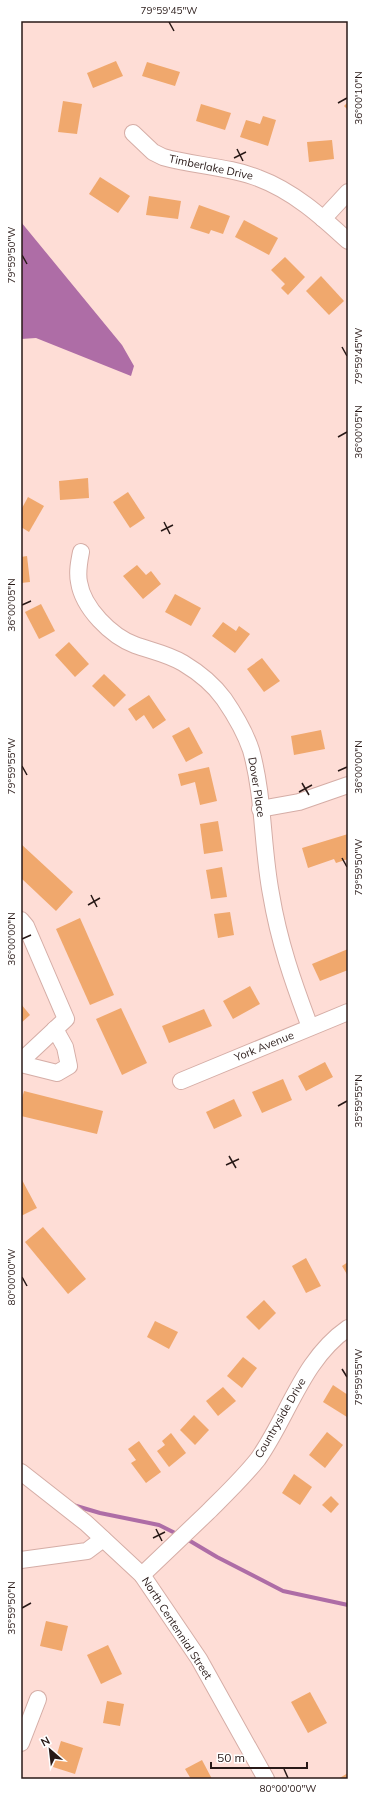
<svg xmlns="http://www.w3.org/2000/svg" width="369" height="1800" font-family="Mulish,sans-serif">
<rect width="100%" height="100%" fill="#feddd6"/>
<path fill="#ae6da6" d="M21,222l101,123 12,21 -3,10 -95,-38 -15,1z"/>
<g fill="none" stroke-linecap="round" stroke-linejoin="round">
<g stroke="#ae6da6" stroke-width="4">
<path d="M73,1505l27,8 59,12 20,10"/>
<path d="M185,1538l32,19 66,34 65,14"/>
</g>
</g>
<g fill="#f0a86d">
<path d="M116,61l7,15 -30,12 -6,-15z"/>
<path d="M147,62l33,10 -5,14 -33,-10z"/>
<path d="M63,101l19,3 -5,30 -19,-2z"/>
<path d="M348,102v8l-4,-4z"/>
<path d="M201,104l30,9 -6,17 -29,-9z"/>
<path d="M263,116l13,4 -8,26 -28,-9 6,-17 14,4z"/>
<path d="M332,140l2,19 -25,3 -2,-20z"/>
<path d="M100,177l30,19 -12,17 -29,-19z"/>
<path d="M149,196l32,5 -3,18 -32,-4z"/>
<path d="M199,205l31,11 -7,18 -12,-4 -2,4 -19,-6z"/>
<path d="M244,220l34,18 -9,17 -34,-18z"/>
<path d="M285,257l20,20 -17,18 -7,-7 4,-4 -14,-14z"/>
<path d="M321,276l23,25 -15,14 -23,-24z"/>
<path d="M88,478l1,20 -29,2 -1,-19z"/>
<path d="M128,492l17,26 -15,10 -17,-26z"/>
<path d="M28,497l16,9 -15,26 -8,-5v-17z"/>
<path d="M27,556l3,26 -9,1v-26z"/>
<path d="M137,565l9,10 5,-4 10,13 -18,15 -20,-23z"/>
<path d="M175,594l26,14 -10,18 -26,-14z"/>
<path d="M41,604l14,27 -16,8 -14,-27z"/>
<path d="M223,622l13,9 3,-5 11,8 -15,19 -23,-17z"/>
<path d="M69,642l20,22 -14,13 -20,-22z"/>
<path d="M262,658l18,23 -16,11 -17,-23z"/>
<path d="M104,674l22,21 -12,12 -22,-21z"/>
<path d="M149,695l17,25 -13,9 -9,-14 -8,6 -8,-12z"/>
<path d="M189,727l14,26 -17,9 -14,-26z"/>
<path d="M321,730l4,19 -31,6 -3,-19z"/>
<path d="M209,767l8,34 -17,4 -5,-23 -14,4 -3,-12z"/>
<path d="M218,821l5,30 -19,3 -4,-30z"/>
<path d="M348,834v25l-12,4 -2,-4 -26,9 -6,-20z"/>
<path d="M21,844l52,48 -17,19 -35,-33z"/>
<path d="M222,867l5,30 -16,2 -5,-29z"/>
<path d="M230,912l4,23 -16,3 -4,-24z"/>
<path d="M80,918l34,77 -24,10 -34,-76z"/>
<path d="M348,949v21l-28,11 -8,-17z"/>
<path d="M250,986l10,18 -27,15 -10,-18z"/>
<path d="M21,1004l9,11 -9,8z"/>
<path d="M121,1008l26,55 -25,12 -26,-56z"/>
<path d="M204,1009l8,17 -43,17 -7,-17z"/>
<path d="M325,1062l8,15 -27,14 -8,-15z"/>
<path d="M283,1079l9,21 -30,13 -10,-21z"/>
<path d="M24,1091l79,20 -6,23 -76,-18v-14z"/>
<path d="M234,1099l8,17 -28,13 -8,-17z"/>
<path d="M21,1178l16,30 -16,8z"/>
<path d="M43,1227l43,52 -18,15 -43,-52z"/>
<path d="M306,1258l15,28 -15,7 -14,-27z"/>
<path d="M348,1262v14l-6,-10z"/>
<path d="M264,1300l12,13 -17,17 -13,-13z"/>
<path d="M155,1321l23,11 -9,17 -22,-12z"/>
<path d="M243,1357l14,11 -15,20 -15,-12z"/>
<path d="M333,1385l15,10 -1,22 -24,-15z"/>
<path d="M223,1387l13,14 -18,15 -12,-15z"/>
<path d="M194,1415l15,15 -14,15 -15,-15z"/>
<path d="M327,1432l16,13 -18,23 -16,-13z"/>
<path d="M171,1433l15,20 -17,14 -12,-16 8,-6 -3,-4z"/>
<path d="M139,1441l22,31 -15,11 -15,-20 5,-3 -8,-11z"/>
<path d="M294,1474l18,13 -12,18 -18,-12z"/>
<path d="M331,1496l8,8 -8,9 -9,-8z"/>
<path d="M46,1621l22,5 -6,25 -22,-5z"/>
<path d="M108,1645l14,29 -21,10 -14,-29z"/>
<path d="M310,1692l17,31 -19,10 -17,-31z"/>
<path d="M107,1701l17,3 -4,22 -17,-3z"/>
<path d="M61,1741l22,7 -8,26 -22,-7z"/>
<path d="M202,1760l10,19h-21l-6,-10z"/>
<path d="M348,1773v6h-10z"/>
</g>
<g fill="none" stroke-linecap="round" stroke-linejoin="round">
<g stroke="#d5ada6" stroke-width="18">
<g id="minor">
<path d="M133,133l20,19 10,5c31,9 65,9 95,21 35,13 63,38 90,63"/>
<path d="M323,219l25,-27"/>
<path d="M81,552c-2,10 -4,20 -2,30 4,26 32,54 56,63 17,6 33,9 48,18 15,9 31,22 41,36 11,16 21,33 27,51 13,46 11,97 20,144 8,48 22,88 39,133"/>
<path d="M260,809l39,-7 49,-17"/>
<path d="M21,920l5,6 40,93 -45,42"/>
<path d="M21,1064l36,9 12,-7 -4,-19 -10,-18"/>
<path d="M181,1081l167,-69"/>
<path d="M21,1472l65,51 56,52 57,84 67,120"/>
<path d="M21,1560l66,-9 16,-12"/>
<path d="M142,1575c22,-21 44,-42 66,-63 17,-17 35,-34 50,-53 31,-44 44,-99 90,-131"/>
<path d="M21,1743l17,-44"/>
</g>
</g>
<use href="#minor" stroke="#fff" stroke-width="16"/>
</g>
<path fill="none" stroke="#281917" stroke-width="1.5" d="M169,22l5,9M338,103l9,-5M237,149l6,12M234,158l12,-6M22,255l5,9M342,347l5,9M338,437l9,-5M164,522l6,12M161,531l12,-6M22,605l9,-4M22,766l5,9M338,771l9,-4M302,783l7,12M299,792l13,-7M342,858l5,9M91,895l6,12M88,905l12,-7M22,939l9,-4M338,1106l9,-5M229,1156l7,12M226,1165l13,-6M22,1277l5,9M342,1369l5,8M156,1529l6,12M153,1538l12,-6M22,1608l9,-5M284,1769l4,9"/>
<g text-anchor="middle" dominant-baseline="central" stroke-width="4" stroke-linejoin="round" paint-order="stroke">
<g font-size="11" fill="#281917" stroke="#fff">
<text transform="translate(211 167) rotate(12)">Timberlake Drive</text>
<text transform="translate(257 787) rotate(81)">Dover Place</text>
<text transform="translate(264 1046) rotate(-22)">York Avenue</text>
<text transform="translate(280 1418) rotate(-60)">Countryside Drive</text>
<text transform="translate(177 1628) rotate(57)">North Centennial Street</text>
</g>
</g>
<rect width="369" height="1800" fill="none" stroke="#ffffff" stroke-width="44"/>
<g transform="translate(50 1750) rotate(332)" stroke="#ffffff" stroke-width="3" paint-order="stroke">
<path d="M0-3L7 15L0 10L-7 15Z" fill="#281917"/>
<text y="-6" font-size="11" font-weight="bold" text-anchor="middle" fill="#281917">N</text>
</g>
<path d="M211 1762v6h96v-6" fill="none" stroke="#281917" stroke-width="2"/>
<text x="217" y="1762" font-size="12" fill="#281917" stroke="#ffffff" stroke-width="3" paint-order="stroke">50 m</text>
<rect x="22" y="22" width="325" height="1756" fill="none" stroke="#281917" stroke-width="1.5"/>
<g font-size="10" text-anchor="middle" fill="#281917">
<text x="169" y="14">79°59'45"W</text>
<text transform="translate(358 98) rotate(-90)" y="4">36°00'10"N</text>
<text transform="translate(11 255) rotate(-90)" y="4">79°59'50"W</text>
<text transform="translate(358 356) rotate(-90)" y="4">79°59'45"W</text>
<text transform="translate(358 432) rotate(-90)" y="4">36°00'05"N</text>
<text transform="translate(11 605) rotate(-90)" y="4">36°00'05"N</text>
<text transform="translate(11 766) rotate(-90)" y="4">79°59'55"W</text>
<text transform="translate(358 767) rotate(-90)" y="4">36°00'00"N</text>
<text transform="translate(358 867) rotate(-90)" y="4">79°59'50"W</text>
<text transform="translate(11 939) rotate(-90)" y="4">36°00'00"N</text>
<text transform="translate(358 1101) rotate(-90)" y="4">35°59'55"N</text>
<text transform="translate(11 1277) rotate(-90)" y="4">80°00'00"W</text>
<text transform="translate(358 1377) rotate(-90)" y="4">79°59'55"W</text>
<text transform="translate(11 1608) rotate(-90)" y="4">35°59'50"N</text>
<text x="288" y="1792">80°00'00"W</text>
</g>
</svg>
